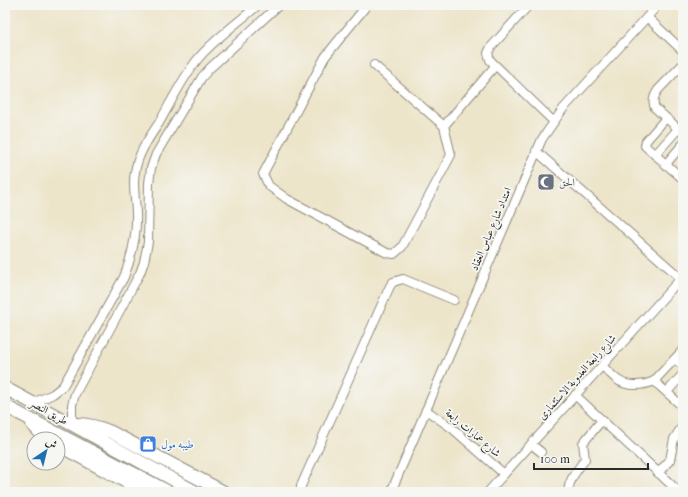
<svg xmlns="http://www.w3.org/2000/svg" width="688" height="497" font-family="'IM FELL French Canon',Amiri,serif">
<rect width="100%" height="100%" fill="#f6f6f2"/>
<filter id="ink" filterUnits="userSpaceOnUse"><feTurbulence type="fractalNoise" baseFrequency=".025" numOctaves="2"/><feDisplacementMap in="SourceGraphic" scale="8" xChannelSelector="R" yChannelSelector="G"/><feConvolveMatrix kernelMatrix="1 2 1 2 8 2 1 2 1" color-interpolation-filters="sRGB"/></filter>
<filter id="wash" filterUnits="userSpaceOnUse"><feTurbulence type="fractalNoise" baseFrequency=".012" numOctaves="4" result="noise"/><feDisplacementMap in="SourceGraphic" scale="16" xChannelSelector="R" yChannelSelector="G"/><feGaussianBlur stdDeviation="0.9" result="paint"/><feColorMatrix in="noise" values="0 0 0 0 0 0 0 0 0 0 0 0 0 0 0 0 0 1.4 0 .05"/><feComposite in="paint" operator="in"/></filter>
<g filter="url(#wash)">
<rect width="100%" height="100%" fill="#ede5ca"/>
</g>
<g filter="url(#ink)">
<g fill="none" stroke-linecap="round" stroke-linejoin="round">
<g stroke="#8c887a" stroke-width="10">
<g id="minor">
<path d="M367,5l-42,52 -62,117 6,12 18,13 100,54 7,1 8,-7 49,-92 -7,-29 -70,-61"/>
<path d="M529,5l-38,42 -3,6 2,7 63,61"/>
<path d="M647,17l36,34"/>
<path d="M683,64l-25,26c-4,6 -6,11 -3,18l28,25"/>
<path d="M666,118l-20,23 -1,5 38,33"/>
<path d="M444,126l51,-60"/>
<path d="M536,151l147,129"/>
<path d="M655,155l23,-26"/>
<path d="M665,165l18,-21"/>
<path d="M675,359l8,7"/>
<path d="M602,366c12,10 16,19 33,19 8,0 13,-1 19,-4l29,-31"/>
<path d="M654,381l29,26"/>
<path d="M667,392l16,-18"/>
<path d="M575,395l104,97"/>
<path d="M33,403l20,-9 10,-8 61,-109c8,-21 13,-41 12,-63 0,-14 -4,-28 -1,-42 3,-19 14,-34 24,-49 12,-21 23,-44 38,-63 17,-21 41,-37 61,-55"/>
<path d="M426,410l27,19 51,45"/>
<path d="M72,424v-19l3,-11 65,-121 4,-11 4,-20 1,-59 2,-15 5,-14 46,-77 7,-8 70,-64"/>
<path d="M531,444l10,8"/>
<path d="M658,473l12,-13 4,-21 9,-14"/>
<path d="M301,492v-6l89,-200 3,-4 10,-3 51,21"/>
<path d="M391,492l151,-353 21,-30 95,-104"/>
<path d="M488,492l195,-216"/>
<path d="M568,492c1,-14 10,-22 17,-33l-2,-16 19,-23"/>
</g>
</g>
<g stroke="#8c887a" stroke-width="14">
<g id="highway">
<path d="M5,388l191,104"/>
<path d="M5,406l164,86"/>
<path d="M32,424l11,12 5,3"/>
<path d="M77,424c12,0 22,3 34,8l113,60"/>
<path d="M58,445l87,47"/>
</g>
</g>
<use href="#minor" stroke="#fff" stroke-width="8"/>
<use href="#highway" stroke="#fff" stroke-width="12"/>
</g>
</g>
<defs>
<g id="mosque-square" transform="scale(0.9)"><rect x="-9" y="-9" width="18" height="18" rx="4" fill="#6b7280" stroke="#f6f6f2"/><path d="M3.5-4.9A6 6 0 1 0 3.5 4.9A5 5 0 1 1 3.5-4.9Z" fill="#fff"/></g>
<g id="shop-square" transform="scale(0.9)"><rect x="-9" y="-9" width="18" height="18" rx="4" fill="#3f7fe0" stroke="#f6f6f2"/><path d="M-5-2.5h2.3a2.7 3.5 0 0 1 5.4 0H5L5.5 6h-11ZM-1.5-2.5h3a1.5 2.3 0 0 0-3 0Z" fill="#fff"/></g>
</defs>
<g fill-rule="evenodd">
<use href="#mosque-square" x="546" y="182"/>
<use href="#shop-square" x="148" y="444"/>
</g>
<g text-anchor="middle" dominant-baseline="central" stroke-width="3.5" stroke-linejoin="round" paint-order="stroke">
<g font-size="11" fill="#5b616d" stroke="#f6f6f2" text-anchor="start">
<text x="559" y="182">الحق</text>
</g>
<g font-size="11" fill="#2b2b2b" stroke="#f6f6f2">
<text transform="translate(491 229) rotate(-67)">امتداد شارع عباس العقاد</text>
<text transform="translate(577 377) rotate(-48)">شارع رابعة العدوية الاستثمارى</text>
<text transform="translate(49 412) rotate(29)">طريق النصر</text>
<text transform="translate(473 433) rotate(40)">شارع عمارات رابعة</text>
</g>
<g font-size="11" fill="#366cbe" stroke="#f6f6f2" text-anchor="start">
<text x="161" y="444">طيبه مول</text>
</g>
</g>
<rect width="688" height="497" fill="none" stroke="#f6f6f2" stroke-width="20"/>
<g transform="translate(46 451) rotate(35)"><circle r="19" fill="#f6f6f2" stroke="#a5a5a2"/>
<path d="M0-3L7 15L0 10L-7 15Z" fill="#1f6fb2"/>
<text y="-6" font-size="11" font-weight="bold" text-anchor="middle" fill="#2b2b2b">ش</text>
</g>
<path d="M534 463v6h114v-6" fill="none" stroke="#2b2b2b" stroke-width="2"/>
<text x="540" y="463" font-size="12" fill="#2b2b2b" stroke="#f6f6f2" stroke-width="3" paint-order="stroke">100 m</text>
</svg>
